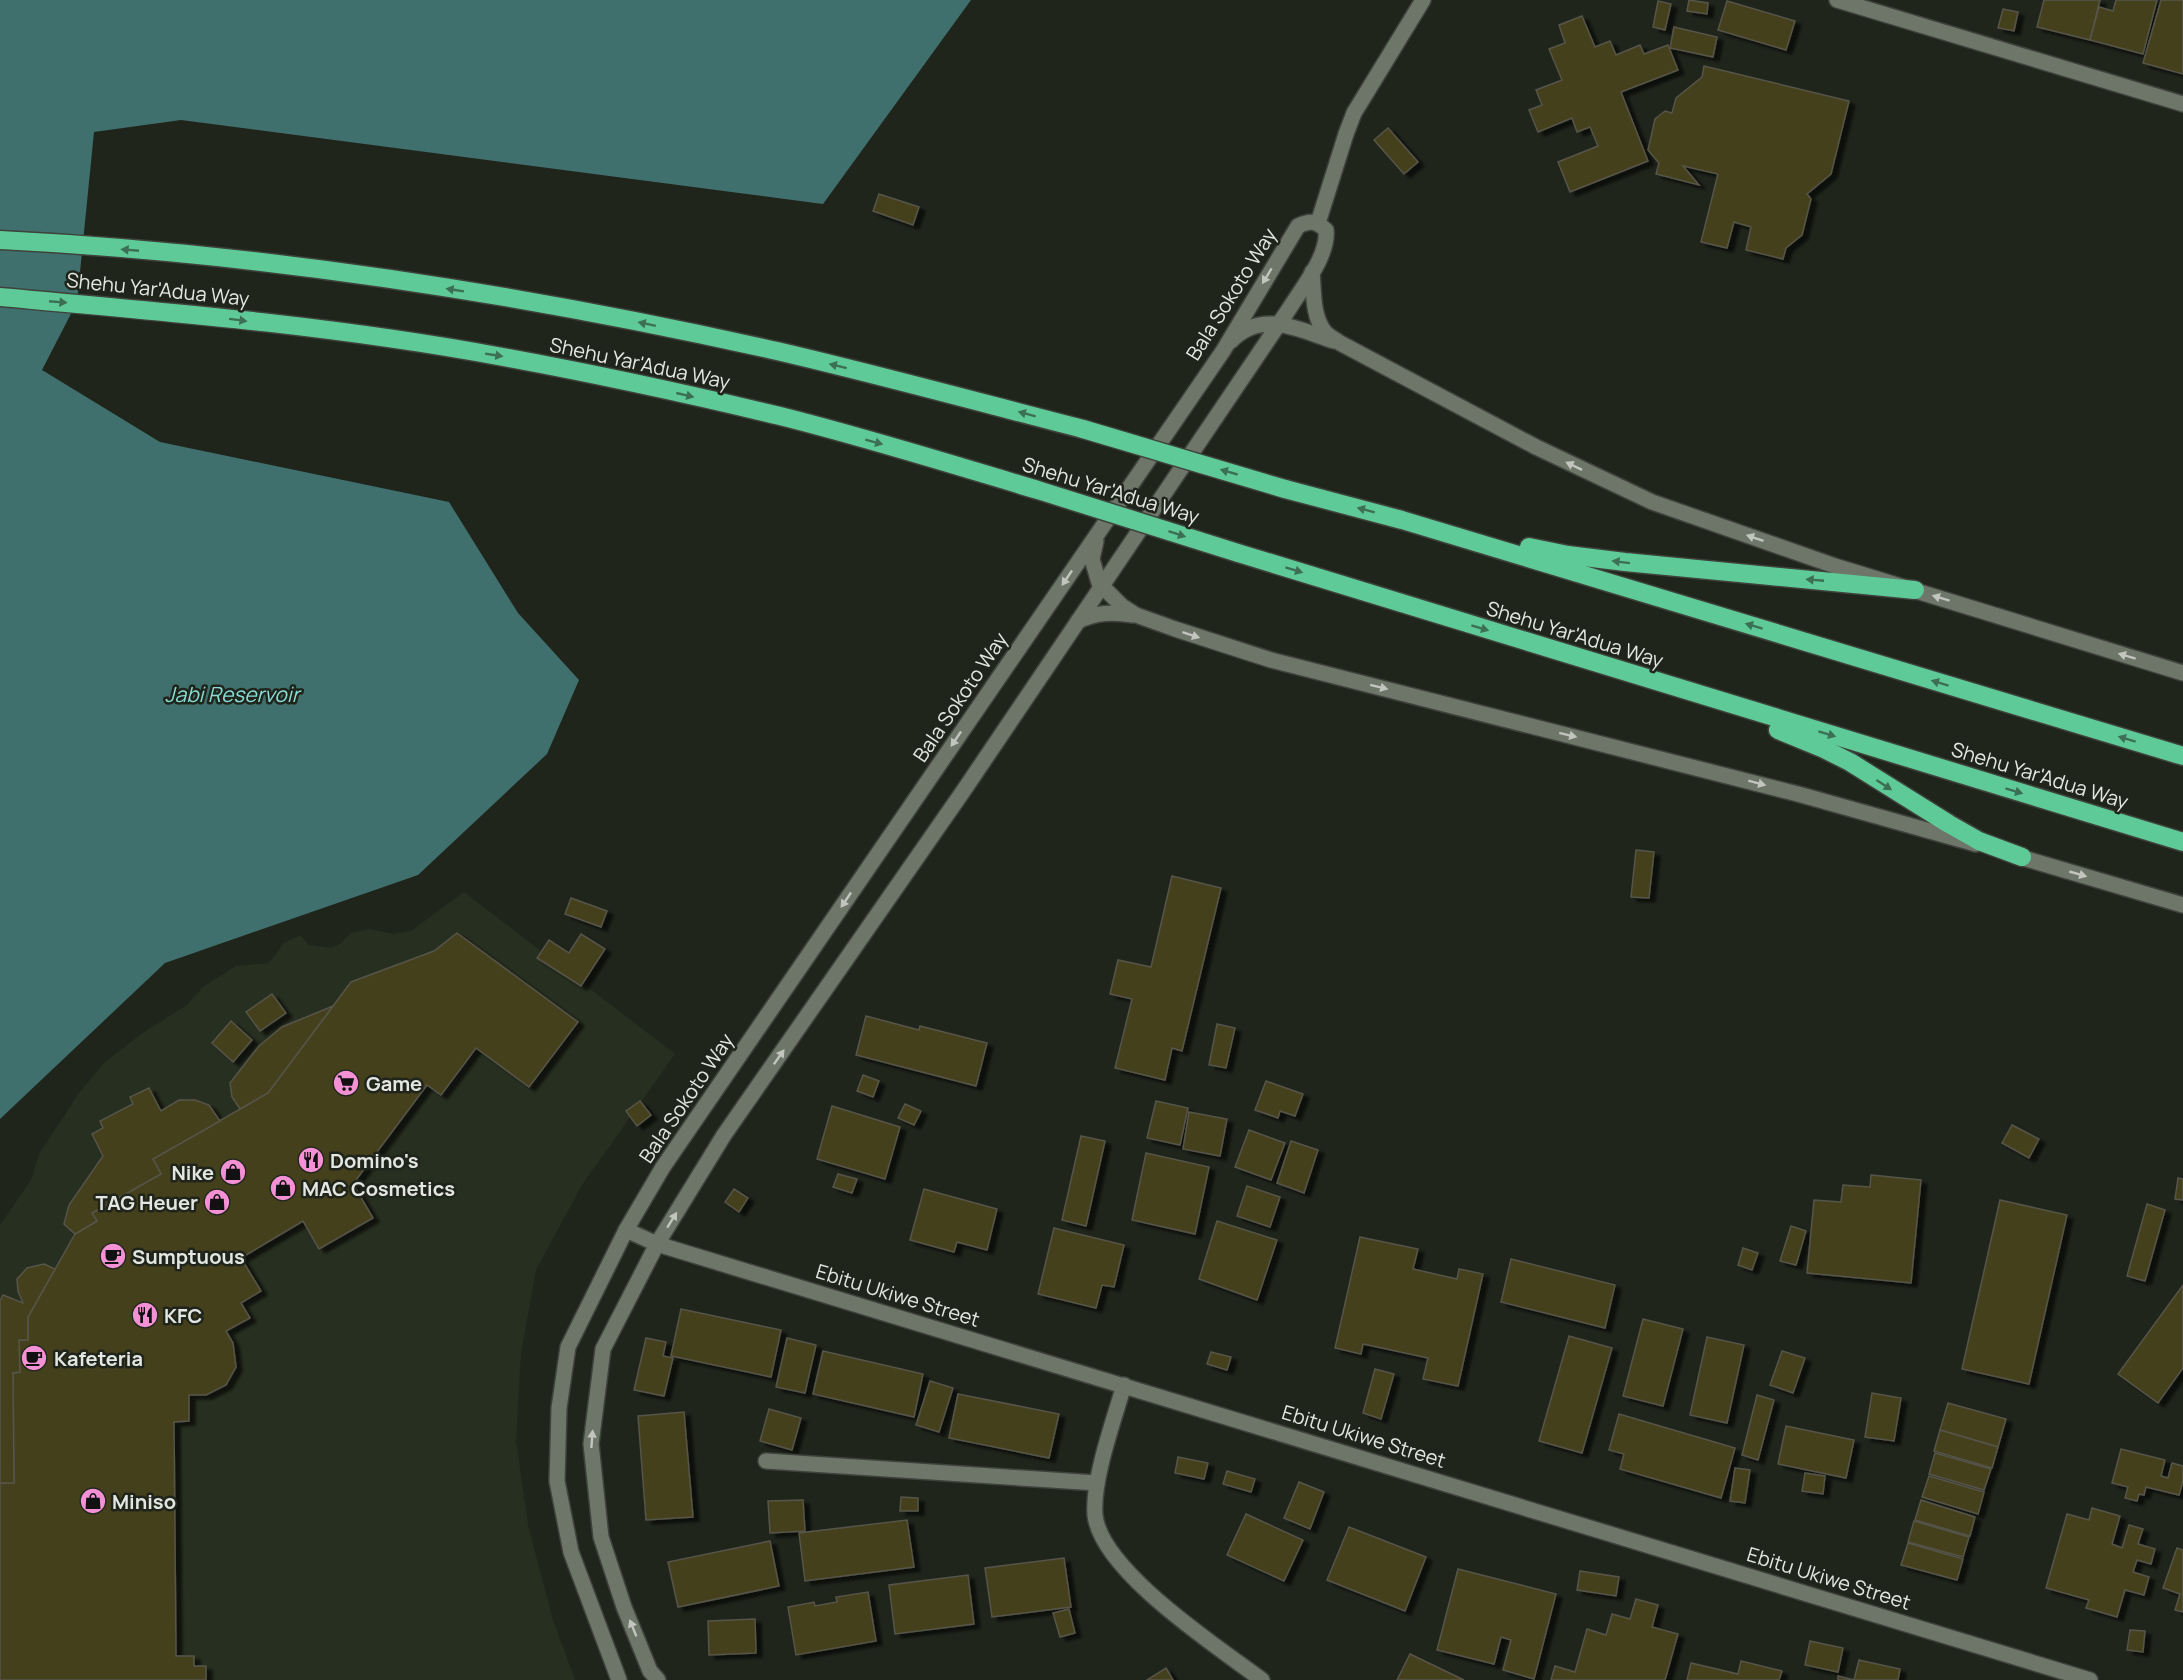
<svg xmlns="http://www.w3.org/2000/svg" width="2183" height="1680" font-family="Manrope,sans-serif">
<defs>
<filter id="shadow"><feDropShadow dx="6" dy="4" stdDeviation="1.5" flood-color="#0009"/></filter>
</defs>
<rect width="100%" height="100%" fill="#20251c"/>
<path fill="#272f20" d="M464,892l211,162 -93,131 -46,85 -15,83 -5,87 12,85 25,95 22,60h-575v-455l31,-45 8,-26 40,-61 26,-31 36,-28 46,-29 16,-18 33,-21 33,-3 15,-20 17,-8 7,10 23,3 9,-4 11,-11 19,-4 23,5 18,-3z"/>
<path fill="#40706d" d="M0,0h971l-148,204 -642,-84 -87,12 -17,170 -35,68 118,72 289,60 69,111 61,67 -32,74 -129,121 -253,88 -165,156z"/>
<g fill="#45401e" stroke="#565448" stroke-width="1.5" filter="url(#shadow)">
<path d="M1689,0l19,3 -1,11 -20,-3z"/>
<path d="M2044,0h56l-10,40 -53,-13z"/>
<path d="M2116,0h41l-14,54 -53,-14 9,-33 14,4z"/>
<path d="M2161,0h22v74l-40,-11z"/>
<path d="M1658,1l13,3 -6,26 -12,-3z"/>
<path d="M1727,1l68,20 -9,29 -68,-20z"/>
<path d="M2003,9l15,3 -4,19 -16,-3z"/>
<path d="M1582,16l13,31 15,-6 6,14 24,-10 4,9 24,-9 10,25 -57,22 27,69 -78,31 -12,-30 40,-16 -8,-19 -13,5 -5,-14 -34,14 -9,-22 13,-5 -6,-15 26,-10 -13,-31 16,-6 -6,-18z"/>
<path d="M1674,27l43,10 -4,20 -43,-9z"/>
<path d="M1704,66l145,35 -18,73 -24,20 4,5 -9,36 -16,13 -3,11 -37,-9 5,-23 -17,-5 -7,26 -26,-6 17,-68 -35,-8 16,19 -43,-11 3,-11 -11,-13 7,-31 10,-8 7,2 4,-15 26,-21z"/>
<path d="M1388,128l30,34 -14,12 -30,-34z"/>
<path d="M879,194l40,13 -6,18 -40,-14z"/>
<path d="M1636,850l18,2 -5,46 -18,-1z"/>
<path d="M1172,876l49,12 -39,163 -10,-3 -7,32 -50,-12 17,-69 -22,-5 8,-34 33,7z"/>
<path d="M571,898l36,13 -6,16 -36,-13z"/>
<path d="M457,933l121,89 -49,65 -53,-39 -35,47 -14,-10 -74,99 20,34 -54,31 -16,-28 -62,37 20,33 -20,12 9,15 -24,13 7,12 3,24 -10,18 -20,10h-17v26l-15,1 2,234h18v10h12v14h-206v-197h14l-1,-110 7,-1 -1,-32h9v-23l47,-83 22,-13 -5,-8 69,-39 -8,-15 115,-66 83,-111 83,-31z"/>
<path d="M581,934l24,15 -24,37 -44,-28 12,-18 20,13z"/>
<path d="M272,994l14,19 -26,18 -14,-19z"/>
<path d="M333,1006l-65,87 -28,16 -8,-12 -2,-14 29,-37 23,-19z"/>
<path d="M866,1016l53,14 1,-4 67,17 -11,43 -120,-31z"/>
<path d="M231,1021l21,19 -19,22 -21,-19z"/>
<path d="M1217,1024l18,4 -9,40 -17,-3z"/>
<path d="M863,1075l16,6 -6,16 -16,-6z"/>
<path d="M1266,1081l37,13 -8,22 -15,-5 -2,7 -23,-8z"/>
<path d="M149,1088l12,23 18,-11h16l14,5 11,16 -67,38 8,15 -69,39 5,8 -22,13 -11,-10 5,-19 34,-49 -11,-22 11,-6 -3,-7 33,-17 -3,-7z"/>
<path d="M640,1101l11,14 -14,11 -11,-15z"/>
<path d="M1156,1101l32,7 -8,37 -33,-7z"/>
<path d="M905,1104l16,7 -7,14 -16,-7z"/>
<path d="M832,1106l68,21 -15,52 -68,-20z"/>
<path d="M1189,1112l38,7 -7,37 -37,-7z"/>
<path d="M2012,1125l27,14 -10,19 -27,-15z"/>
<path d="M1249,1130l36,13 -14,37 -36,-13z"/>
<path d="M1081,1136l24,5 -19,85 -24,-6z"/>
<path d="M1291,1141l27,9 -14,43 -27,-10z"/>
<path d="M1146,1153l63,14 -14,67 -63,-14z"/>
<path d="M838,1174l19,5 -5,14 -19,-6z"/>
<path d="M1871,1175l50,5 -10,103 -104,-10 7,-73 27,2 2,-17 27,2z"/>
<path d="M2178,1178l5,1v21l-8,-1z"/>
<path d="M1247,1186l33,11 -10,30 -33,-11z"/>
<path d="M734,1189l14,9 -9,14 -14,-10z"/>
<path d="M924,1189l73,20 -10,41 -30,-8 -3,10 -44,-12z"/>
<path d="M2000,1200l67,15 -38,169 -67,-15z"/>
<path d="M2147,1204l18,6 -20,71 -18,-5z"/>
<path d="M1217,1221l60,19 -20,60 -58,-21z"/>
<path d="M1791,1226l15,5 -10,34 -16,-4z"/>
<path d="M1054,1228l70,17 -10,42 -12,-2 -6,23 -58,-14z"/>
<path d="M1360,1237l58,12 -5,20 44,10 2,-10 24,5 -25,112 -35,-7 5,-21 -65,-14 -2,10 -26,-6z"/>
<path d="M1743,1248l15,5 -6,17 -14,-5z"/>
<path d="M1511,1259l104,26 -10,43 -104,-26z"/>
<path d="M44,1264l11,5 -27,48v23h-9l1,32 -7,1 1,110h-14v-182l3,-6 20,8 -5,-12 -1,-12 10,-11z"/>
<path d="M2183,1285v83l-25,35 -40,-29z"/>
<path d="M681,1309l100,21 -10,47 -100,-21z"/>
<path d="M1643,1319l40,10 -20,77 -40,-10z"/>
<path d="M1569,1336l43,12 -30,105 -43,-12z"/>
<path d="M1707,1337l37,8 -17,78 -37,-8z"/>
<path d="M646,1338l20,4 -3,14 10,2 -9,38 -30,-6z"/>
<path d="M787,1338l29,7 -11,48 -29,-6z"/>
<path d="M823,1351l100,23 -9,43 -101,-23z"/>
<path d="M1782,1351l23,7 -12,35 -23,-8z"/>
<path d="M1211,1352l20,5 -4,13 -20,-6z"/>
<path d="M1375,1369l19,5 -13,45 -18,-6z"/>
<path d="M930,1381l23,7 -14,44 -23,-7z"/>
<path d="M1872,1393l29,5 -7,43 -29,-4z"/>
<path d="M958,1394l101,20 -10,44 -100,-20z"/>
<path d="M1757,1395l17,5 -16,60 -16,-5z"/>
<path d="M1948,1403l58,16 -8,28 -58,-17z"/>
<path d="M769,1409l32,9 -9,32 -32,-9z"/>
<path d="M684,1412l9,105 -47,3 -8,-104z"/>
<path d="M1619,1414l116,34 -14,50 -101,-29 4,-15 -15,-4z"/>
<path d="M1786,1426l68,14 -8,38 -68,-14z"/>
<path d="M1940,1430l58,17 -6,21 -58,-17z"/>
<path d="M2121,1449l44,11 -4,16 7,2 4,-15 11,3v15l-4,14 -33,-8 -2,8 -5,-1 -2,7 -12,-3 3,-11 -16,-4z"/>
<path d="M1935,1453l56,16 -7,21 -55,-16z"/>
<path d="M1178,1457l30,6 -4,16 -29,-6z"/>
<path d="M1735,1468l15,2 -5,33 -15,-2z"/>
<path d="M1227,1471l28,8 -4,13 -28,-8z"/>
<path d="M1805,1473l20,3 -2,18 -21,-3z"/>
<path d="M1929,1476l55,16 -6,22 -56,-17z"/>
<path d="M1299,1482l25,10 -14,37 -26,-11z"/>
<path d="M901,1497l17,1v13h-18z"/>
<path d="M803,1500l2,31 -35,2 -2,-32z"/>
<path d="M1921,1500l54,17 -5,19 -55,-16z"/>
<path d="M2092,1508l28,8 -8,28 10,4 7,-23 14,4 -5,15 17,5 -4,15 -14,-4 -4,12 16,5 -5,18 -19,-5 -8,27 -31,-9 3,-8 -43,-12 21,-74 22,6z"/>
<path d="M1246,1514l57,26 -19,41 -57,-26z"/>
<path d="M907,1520l7,47 -109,14 -6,-48z"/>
<path d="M1914,1521l55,16 -6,20 -55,-15z"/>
<path d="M1349,1527l77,30 -21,54 -78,-31z"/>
<path d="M770,1541l9,45 -101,21 -10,-45z"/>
<path d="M1908,1543l55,16 -6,21 -56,-15z"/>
<path d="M2177,1548l6,2v62l-8,-2 5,-16 -17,-6z"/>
<path d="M1064,1558l7,49 -79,10 -7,-49z"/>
<path d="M1458,1569l98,25 -22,85 -31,-9 8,-30 -10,-3 -7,27 -57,-14z"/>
<path d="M1580,1571l39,6 -3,19 -39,-6z"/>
<path d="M968,1575l6,49 -79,10 -6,-49z"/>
<path d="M868,1592l8,49 -80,14 -8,-48 26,-5 1,4 22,-4 -1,-5z"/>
<path d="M1636,1599l22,6 -6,22 26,7 -13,46h-114l4,-14 20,6 12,-43 19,6 6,-21 18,5z"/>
<path d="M1069,1609l6,24 -15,4 -7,-24z"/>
<path d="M755,1619l1,34 -47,2 -1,-34z"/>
<path d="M2130,1630l15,1 -2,21 -16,-2z"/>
<path d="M1810,1641l33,7 -5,24 -33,-7z"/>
<path d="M1410,1654l54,26h-67z"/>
<path d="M1859,1660l41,9 -2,11h-60v-4l16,4z"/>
<path d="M1741,1661l41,10 -3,9h-92l4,-17 47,11z"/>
<path d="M1166,1668l7,12h-26z"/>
</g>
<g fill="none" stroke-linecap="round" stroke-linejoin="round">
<g stroke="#3e423b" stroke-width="18">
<g id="minor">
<path d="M1837,0l346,104"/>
<path d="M1318,223l28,-89 8,-21 69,-113"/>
<path d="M626,1230l31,14 1433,436"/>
<path d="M1124,1385c-10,35 -32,95 -29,130 6,56 123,132 167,165"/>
<path d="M766,1461l331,22"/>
</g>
</g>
<g stroke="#3e423b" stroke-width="18">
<g id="tertiary">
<path d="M1312,272c2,18 0,45 13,60 3,4 10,7 15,11l196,104 116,55 183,64 348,107"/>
<path d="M1231,341c31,-32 68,-11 103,0"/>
<path d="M1096,541l-4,18 7,24 23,23 14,9 39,14 96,31 527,134 178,50"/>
<path d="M1078,621c19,-9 35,-9 55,-6"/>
<path d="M2013,855l170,50"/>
<path d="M619,1680l-48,-128 -14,-71 2,-73 9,-61 58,-117 37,-63 560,-816 75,-125c12,-6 18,-5 28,4 3,25 -24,58 -37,79l-325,481 -240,345 -67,109 -54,105 -12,95 10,93 23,70 26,64 8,9"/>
</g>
</g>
<g stroke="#3e423b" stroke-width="21">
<g id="motorway">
<path d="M0,240c261,13 523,54 777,111 103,24 205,52 306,78"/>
<path d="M0,297c168,15 337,29 503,60 93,17 185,37 277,59 88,22 174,49 261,75"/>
<path d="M1285,489l117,31 781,236"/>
<path d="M1529,547l39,8 57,7 290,28"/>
<path d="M1238,553l945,289"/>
<path d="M1778,730l46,19 26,13 99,62 30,17 43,16"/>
</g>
</g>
<use href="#minor" stroke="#6e7569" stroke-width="15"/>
<use href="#tertiary" stroke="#6e7569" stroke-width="15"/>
<use href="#motorway" stroke="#5eca97" stroke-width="18"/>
<g stroke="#3e423b" stroke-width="21" stroke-linecap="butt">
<g id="motorway-bridge">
<path d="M1083,429l202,60"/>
<path d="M1041,491l197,62"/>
</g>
</g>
<use href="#motorway-bridge" stroke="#5eca97" stroke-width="18"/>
</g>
<defs><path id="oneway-solid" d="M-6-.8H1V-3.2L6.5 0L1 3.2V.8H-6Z" transform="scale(1.5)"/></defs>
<g fill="#3c6f53">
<use href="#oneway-solid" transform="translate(130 250) rotate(-175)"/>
<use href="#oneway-solid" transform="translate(455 290) rotate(-171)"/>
<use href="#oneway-solid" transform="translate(58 302) rotate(5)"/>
<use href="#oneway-solid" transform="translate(238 320) rotate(7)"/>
<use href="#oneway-solid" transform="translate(647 324) rotate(-168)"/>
<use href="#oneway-solid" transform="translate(494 355) rotate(9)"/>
<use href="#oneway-solid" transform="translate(838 366) rotate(-166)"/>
<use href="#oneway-solid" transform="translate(685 395) rotate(13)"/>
<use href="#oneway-solid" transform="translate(1027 414) rotate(-165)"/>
<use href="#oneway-solid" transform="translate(874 442) rotate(15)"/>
<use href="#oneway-solid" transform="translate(1229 472) rotate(-164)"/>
<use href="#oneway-solid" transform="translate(1366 510) rotate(-165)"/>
<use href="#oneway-solid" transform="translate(1177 534) rotate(18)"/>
<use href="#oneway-solid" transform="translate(1621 562) rotate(-173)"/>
<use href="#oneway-solid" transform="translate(1294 570) rotate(17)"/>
<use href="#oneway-solid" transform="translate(1815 580) rotate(-175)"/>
<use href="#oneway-solid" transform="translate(1754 626) rotate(-163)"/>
<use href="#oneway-solid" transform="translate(1480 628) rotate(17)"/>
<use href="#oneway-solid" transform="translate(1940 683) rotate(-163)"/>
<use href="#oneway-solid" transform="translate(1827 734) rotate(17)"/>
<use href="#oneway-solid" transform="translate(2127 739) rotate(-163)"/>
<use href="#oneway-solid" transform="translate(1884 785) rotate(33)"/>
<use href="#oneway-solid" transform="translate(2014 791) rotate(17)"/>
</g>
<g fill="#c1c5bd">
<use href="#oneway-solid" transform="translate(1267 276) rotate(121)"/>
<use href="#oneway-solid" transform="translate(1574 466) rotate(-154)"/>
<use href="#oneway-solid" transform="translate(1755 538) rotate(-161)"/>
<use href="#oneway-solid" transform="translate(1067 578) rotate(124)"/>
<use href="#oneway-solid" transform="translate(1941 598) rotate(-163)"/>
<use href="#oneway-solid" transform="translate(1191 635) rotate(18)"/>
<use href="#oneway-solid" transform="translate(2127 656) rotate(-163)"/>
<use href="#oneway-solid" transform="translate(1379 687) rotate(14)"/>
<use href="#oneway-solid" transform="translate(1568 735) rotate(14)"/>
<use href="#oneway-solid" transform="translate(956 739) rotate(124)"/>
<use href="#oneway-solid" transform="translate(1757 783) rotate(15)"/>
<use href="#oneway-solid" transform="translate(2078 874) rotate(16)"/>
<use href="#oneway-solid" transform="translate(846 900) rotate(124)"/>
<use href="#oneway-solid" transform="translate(779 1057) rotate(-55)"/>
<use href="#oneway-solid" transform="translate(672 1220) rotate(-58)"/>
<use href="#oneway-solid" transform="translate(592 1439) rotate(-86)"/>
<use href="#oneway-solid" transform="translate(633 1628) rotate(-112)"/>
</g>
<defs>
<g id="supermarket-disc" transform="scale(1.35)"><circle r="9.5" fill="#f491d4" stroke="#20251c"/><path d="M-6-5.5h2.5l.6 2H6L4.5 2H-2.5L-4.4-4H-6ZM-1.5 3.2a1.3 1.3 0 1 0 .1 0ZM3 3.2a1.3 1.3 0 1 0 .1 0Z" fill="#111"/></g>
<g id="restaurant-disc" transform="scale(1.35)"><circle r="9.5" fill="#f491d4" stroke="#20251c"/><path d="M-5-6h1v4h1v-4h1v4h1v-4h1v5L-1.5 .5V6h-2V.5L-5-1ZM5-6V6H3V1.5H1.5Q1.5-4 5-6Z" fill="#111"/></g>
<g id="shop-disc" transform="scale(1.35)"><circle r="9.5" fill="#f491d4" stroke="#20251c"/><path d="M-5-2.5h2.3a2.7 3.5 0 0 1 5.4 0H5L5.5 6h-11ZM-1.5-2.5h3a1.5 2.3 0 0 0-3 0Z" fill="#111"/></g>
<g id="cafe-disc" transform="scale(1.35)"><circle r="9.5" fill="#f491d4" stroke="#20251c"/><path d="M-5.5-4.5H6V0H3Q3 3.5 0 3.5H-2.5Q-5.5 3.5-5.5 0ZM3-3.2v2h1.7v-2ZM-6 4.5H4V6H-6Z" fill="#111"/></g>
</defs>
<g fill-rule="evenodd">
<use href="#supermarket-disc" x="346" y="1083"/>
<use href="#restaurant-disc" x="311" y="1160"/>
<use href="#shop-disc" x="233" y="1172"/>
<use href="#shop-disc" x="283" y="1188"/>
<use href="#shop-disc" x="217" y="1202"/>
<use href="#cafe-disc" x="113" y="1256"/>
<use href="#restaurant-disc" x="145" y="1315"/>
<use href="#cafe-disc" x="34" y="1358"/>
<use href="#shop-disc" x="93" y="1501"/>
</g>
<g text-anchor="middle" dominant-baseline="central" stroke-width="5" stroke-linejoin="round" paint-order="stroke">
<g font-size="20" fill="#e4e7e1" stroke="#20251c">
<text transform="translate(158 289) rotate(6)">Shehu Yar'Adua Way</text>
<text transform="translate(1231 294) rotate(-58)">Bala Sokoto Way</text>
<text transform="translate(640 363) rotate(12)">Shehu Yar'Adua Way</text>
<text transform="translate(1111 490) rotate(17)">Shehu Yar'Adua Way</text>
<text transform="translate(1575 634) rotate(17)">Shehu Yar'Adua Way</text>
<text transform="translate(960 697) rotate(-56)">Bala Sokoto Way</text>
<text transform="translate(2040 775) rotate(17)">Shehu Yar'Adua Way</text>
<text transform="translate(686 1098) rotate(-56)">Bala Sokoto Way</text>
<text transform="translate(898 1295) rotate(17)">Ebitu Ukiwe Street</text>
<text transform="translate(1364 1436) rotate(17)">Ebitu Ukiwe Street</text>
<text transform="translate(1829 1578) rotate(17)">Ebitu Ukiwe Street</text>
</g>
<g font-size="20" font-weight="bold" fill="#e4e7e1" stroke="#20251c" text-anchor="start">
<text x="366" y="1083">Game</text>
<text x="330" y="1160">Domino's</text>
<text x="214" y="1172" text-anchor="end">Nike</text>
<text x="302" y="1188">MAC Cosmetics</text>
<text x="198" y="1202" text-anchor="end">TAG Heuer</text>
<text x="132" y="1256">Sumptuous</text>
<text x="164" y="1315">KFC</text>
<text x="54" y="1358">Kafeteria</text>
<text x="112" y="1501">Miniso</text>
</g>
<g font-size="21" font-style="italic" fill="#88dcd7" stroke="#20251c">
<text x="232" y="694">Jabi Reservoir</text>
</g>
</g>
</svg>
